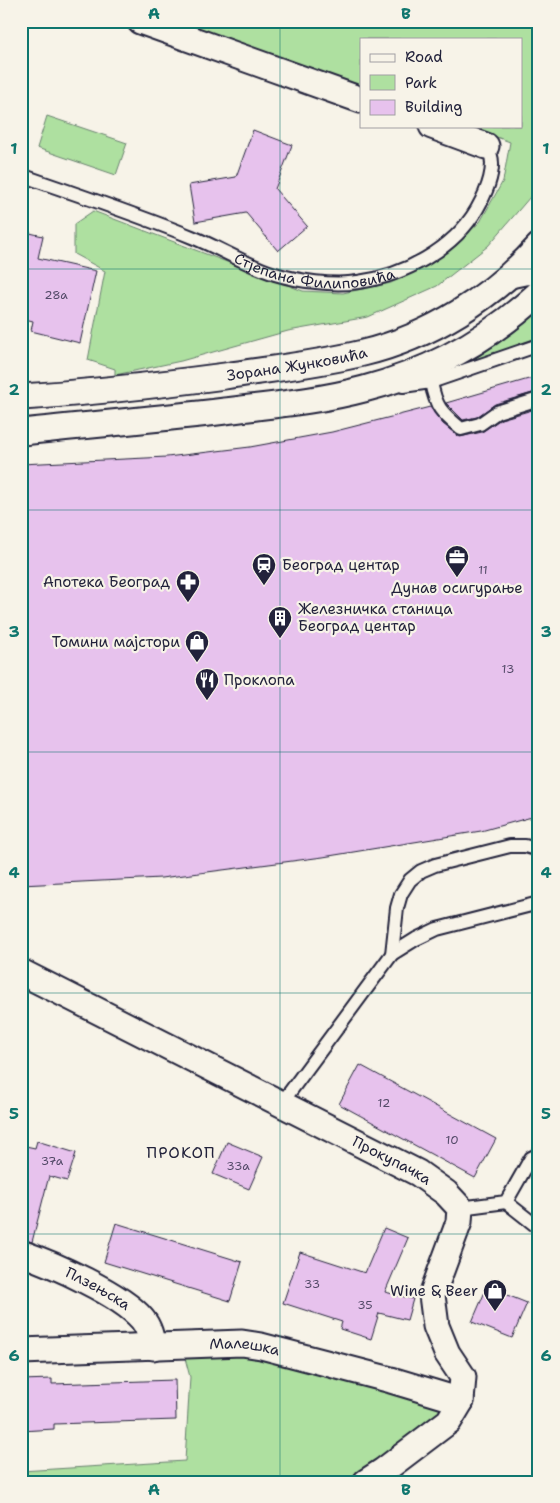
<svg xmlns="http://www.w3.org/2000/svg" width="560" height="1503" font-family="'Shantell Sans',sans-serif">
<rect width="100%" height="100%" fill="#f7f3e8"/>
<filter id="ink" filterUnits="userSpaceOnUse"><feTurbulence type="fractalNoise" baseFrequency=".02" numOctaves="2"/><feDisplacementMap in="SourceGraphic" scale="10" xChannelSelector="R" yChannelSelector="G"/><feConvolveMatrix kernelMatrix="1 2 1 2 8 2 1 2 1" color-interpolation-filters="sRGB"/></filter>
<g filter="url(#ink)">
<g fill="#aee0a0" stroke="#68816e">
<path d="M175,21h364v161l-9,15 -42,49 -51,40 -69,31 -80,14 -107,30 -66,14v-6l-27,-9 17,-89 -31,-17v-30l19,-13 210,80 40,2 48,-10 49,-26 40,-35 23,-41 7,-39 -43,-16h54v-87h-160v49z"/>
<path d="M47,116l80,27 -11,32 -79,-27z"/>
<path d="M539,312v30l-78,26 52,-35z"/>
<path d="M261,1341l187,68 -75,59 -24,14h-328v-11l164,-10 5,-84 -9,-34z"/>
</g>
<g fill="#e7c2ed" stroke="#22223b">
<path d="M253,130l39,15 -17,44 32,37 -29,25 -32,-38 -51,9 -6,-37 47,-8z"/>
<path d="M21,231l22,5 -5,22 58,13 -16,72 -49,-12 2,-10 -12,-3z"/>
<path d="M539,376v15l-44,13 -18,13 -14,3 -17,-17z"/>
<path d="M430,407l13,17 17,13 22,-5 19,-13 38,-11v407l-58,16 -158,26 -162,21 -140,7v-421l146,-7 83,-10 82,-15z"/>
<path d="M360,1065l136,74 -21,39 -136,-74z"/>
<path d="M37,1141l39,12 -9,28 -18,-5 -17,66 -11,-3v-94l14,3z"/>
<path d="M227,1142l36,15 -14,32 -36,-15z"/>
<path d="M116,1223l126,39 -12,39 -126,-39z"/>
<path d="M384,1228l24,10 -23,54 28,7 -6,21 -28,-7 -8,26 -31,-10 2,-7 -59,-19 17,-51 65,21z"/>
<path d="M487,1287l40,16 -15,35 -40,-16z"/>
<path d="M52,1379v5l123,-4 1,40 -122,4v5l-33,2v-51z"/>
</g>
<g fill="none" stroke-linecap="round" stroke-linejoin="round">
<g stroke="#22223b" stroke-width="16">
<g id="lane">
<path id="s1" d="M21,175c57,20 115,39 171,62 28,11 54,28 83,37 23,7 58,12 83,8 45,-6 95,-32 119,-73 9,-16 23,-46 9,-63"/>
<path d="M509,282l19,-4 11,1"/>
<path d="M431,382c5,26 10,30 30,47l19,-5 17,-12 42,-13"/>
<path d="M403,386l28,-4 108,-37"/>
<path d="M392,954l5,-46 4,-14 9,-14 11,-9 14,-6 75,-19h15l14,4"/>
<path d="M281,1104l111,-150 24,-15 21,-10 102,-26"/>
<path d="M506,1202l33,26"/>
<path d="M460,1208l46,-6 25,-44 8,-4"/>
</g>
</g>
<g stroke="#22223b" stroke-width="29">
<g id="street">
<path d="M140,21l221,79"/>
<path d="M432,126l54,20"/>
<path id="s2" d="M21,397c68,-4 136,-12 204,-21 46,-7 93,-12 138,-23 67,-16 130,-56 176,-107"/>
<path d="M21,432c68,-7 136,-13 204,-21 47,-6 94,-10 139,-22 66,-17 125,-50 175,-96"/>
<path id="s3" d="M21,972l397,201 28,20 14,15 -1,14 -27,73 4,31 11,27 16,24 -2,24 -12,20 -66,50 -17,11"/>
<path id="s4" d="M21,1253c32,11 100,41 121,66 7,8 9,18 11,28"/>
<path id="s5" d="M21,1351l221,-8 19,3 130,34 70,21"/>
</g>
</g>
<use href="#lane" stroke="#f7f3e8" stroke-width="12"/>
<use href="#street" stroke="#f7f3e8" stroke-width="25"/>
</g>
</g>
<path fill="none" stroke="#0f766e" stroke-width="1" stroke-opacity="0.55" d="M280,21v1461M21,269h518M21,510h518M21,752h518M21,993h518M21,1234h518"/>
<defs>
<g id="office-pin" transform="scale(1.25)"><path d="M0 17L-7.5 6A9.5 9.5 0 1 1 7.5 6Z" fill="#22223b" stroke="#f7f3e8"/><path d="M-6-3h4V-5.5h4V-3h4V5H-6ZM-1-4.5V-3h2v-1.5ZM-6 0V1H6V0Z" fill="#fff"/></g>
<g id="station-pin" transform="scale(1.25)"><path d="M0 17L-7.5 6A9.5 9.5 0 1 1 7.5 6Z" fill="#22223b" stroke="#f7f3e8"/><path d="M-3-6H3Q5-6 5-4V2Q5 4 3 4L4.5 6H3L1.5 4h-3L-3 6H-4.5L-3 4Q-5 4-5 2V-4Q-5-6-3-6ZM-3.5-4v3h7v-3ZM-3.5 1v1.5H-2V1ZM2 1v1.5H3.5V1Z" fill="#fff"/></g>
<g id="pharmacy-pin" transform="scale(1.25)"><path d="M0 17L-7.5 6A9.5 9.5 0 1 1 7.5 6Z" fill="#22223b" stroke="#f7f3e8"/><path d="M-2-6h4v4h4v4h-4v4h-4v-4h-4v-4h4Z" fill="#fff"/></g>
<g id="building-pin" transform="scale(1.25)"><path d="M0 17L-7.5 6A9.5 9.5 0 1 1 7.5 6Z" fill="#22223b" stroke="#f7f3e8"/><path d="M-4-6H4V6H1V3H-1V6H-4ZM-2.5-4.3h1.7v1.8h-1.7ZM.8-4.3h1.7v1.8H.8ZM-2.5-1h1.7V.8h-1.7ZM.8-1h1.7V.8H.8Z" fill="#fff"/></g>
<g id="shop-pin" transform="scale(1.25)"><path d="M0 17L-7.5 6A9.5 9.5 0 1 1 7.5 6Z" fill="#22223b" stroke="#f7f3e8"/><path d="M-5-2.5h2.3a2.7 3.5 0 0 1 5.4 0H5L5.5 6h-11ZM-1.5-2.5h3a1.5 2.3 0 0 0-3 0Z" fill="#fff"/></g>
<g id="restaurant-pin" transform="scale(1.25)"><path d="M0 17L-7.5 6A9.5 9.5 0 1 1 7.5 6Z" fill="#22223b" stroke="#f7f3e8"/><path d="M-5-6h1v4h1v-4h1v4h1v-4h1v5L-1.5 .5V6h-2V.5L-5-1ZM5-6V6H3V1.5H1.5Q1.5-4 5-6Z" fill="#fff"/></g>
</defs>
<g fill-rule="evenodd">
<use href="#office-pin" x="457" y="557"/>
<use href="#station-pin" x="264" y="565"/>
<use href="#pharmacy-pin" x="188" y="582"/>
<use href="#building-pin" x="280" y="618"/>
<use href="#shop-pin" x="197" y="642"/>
<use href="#restaurant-pin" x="207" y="680"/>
<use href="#shop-pin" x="495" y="1291"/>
</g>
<g text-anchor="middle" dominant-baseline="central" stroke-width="4.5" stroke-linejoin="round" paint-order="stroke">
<g font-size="12" fill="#534a68">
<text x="56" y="295">28a</text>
<text x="483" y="570">11</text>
<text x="508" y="669">13</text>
<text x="384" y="1103">12</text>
<text x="452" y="1140">10</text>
<text x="52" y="1161">37a</text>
<text x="238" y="1166">33a</text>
<text x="312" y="1284">33</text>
<text x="365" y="1305">35</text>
</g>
<g font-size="15" fill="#22223b" stroke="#f7f3e8">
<text stroke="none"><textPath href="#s1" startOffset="312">Стјепана Филиповића</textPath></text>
<text stroke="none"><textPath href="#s2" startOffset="278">Зорана Жунковића</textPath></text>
<text stroke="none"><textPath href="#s3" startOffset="416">Прокупачка</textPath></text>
<text stroke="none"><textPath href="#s4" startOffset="85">Плзењска</textPath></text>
<text stroke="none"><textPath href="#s5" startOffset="224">Малешка</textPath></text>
</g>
<g font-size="15" fill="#22223b" stroke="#f7f3e8" text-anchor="start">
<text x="282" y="565">Београд центар</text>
<text x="170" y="582" text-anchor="end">Апотека Београд</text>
<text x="457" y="588" text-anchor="middle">Дунав осигурање</text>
<text x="298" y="609">Железничка станица<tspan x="298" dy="17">Београд центар</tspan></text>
<text x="180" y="642" text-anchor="end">Томини мајстори</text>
<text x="224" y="680">Проклопа</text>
<text x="478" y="1291" text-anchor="end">Wine &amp; Beer</text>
</g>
<g font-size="16" letter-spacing="1" fill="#22223b" stroke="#f7f3e8">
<text x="181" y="1152">ПРОКОП</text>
</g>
</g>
<rect width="560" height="1503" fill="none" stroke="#f7f3e8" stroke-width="55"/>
<rect x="360" y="38" width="162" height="90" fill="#f7f3e8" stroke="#a29fa3"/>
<rect x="370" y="54" width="25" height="8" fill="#f7f3e8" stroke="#a29fa3"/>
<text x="405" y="62" font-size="15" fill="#22223b">Road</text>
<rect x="370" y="75" width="25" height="15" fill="#aee0a0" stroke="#a29fa3"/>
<text x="405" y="88" font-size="15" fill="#22223b">Park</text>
<rect x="370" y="100" width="25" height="15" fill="#e7c2ed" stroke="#a29fa3"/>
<text x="405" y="112" font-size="15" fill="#22223b">Building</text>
<rect x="28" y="28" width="504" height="1448" fill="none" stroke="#0f766e" stroke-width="2"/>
<g font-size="16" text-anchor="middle" font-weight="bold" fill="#0f766e">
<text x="154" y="19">A</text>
<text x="406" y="19">B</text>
<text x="14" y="154">1</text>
<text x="546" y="154">1</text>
<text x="14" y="395">2</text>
<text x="546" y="395">2</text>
<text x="14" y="637">3</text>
<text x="546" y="637">3</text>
<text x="14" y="878">4</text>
<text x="546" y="878">4</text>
<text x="14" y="1119">5</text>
<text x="546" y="1119">5</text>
<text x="14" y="1361">6</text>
<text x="546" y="1361">6</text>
<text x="154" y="1495">A</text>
<text x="406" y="1495">B</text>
</g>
</svg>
